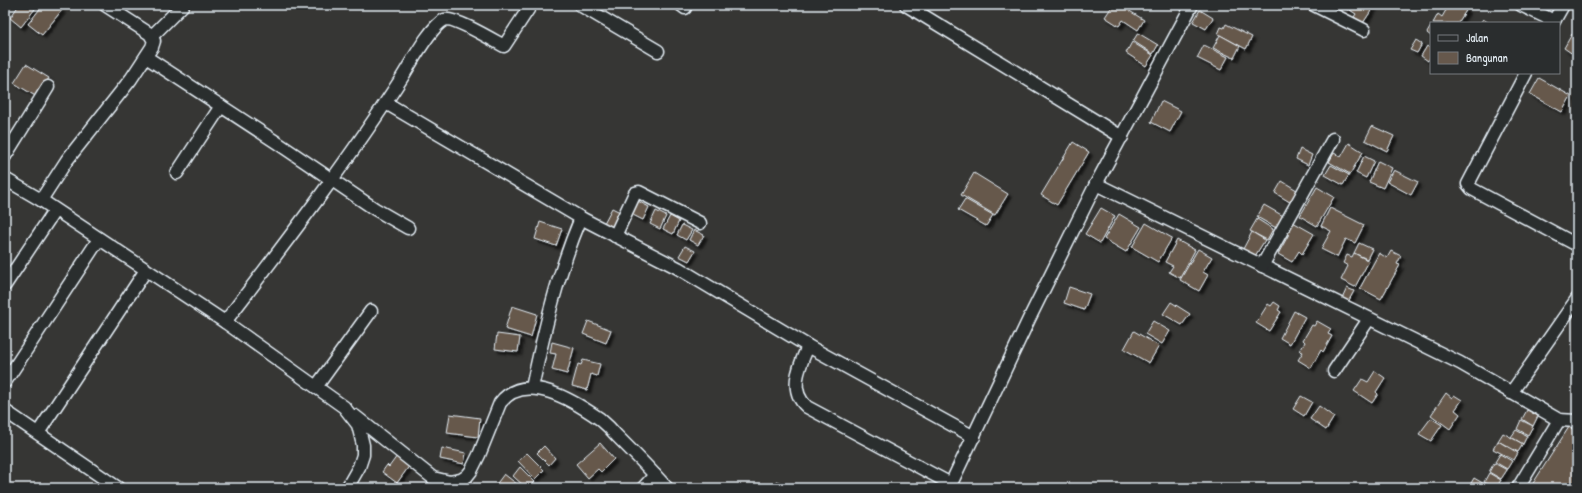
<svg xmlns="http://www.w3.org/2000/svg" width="1582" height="493" font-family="'Patrick Hand',sans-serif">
<defs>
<filter id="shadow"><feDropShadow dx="3.5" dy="3.5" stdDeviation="1" flood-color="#0009"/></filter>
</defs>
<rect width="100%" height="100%" fill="#363634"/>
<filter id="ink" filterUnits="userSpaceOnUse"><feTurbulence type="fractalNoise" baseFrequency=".025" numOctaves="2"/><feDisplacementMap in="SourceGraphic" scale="8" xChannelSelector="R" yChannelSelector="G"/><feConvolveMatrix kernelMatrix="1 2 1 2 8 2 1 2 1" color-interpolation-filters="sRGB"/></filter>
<g filter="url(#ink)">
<g fill="#66584c" stroke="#e8f1f8" filter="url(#shadow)">
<path d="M19,5h19l-17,22 -11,-9z"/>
<path d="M43,5h12l7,5 -20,25 -14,-11z"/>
<path d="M1113,5h7l24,15 -6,10 -15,-10 -4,6 -14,-9z"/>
<path d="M1341,5h10l-3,5z"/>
<path d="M1353,5h22l-12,18 -9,-6 2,-3 -6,-4z"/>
<path d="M1449,5h10l8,4 -9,14h-25l5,-9 4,3z"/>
<path d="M1200,10l13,8 -7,11 -13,-7z"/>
<path d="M1483,19l6,4h-9z"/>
<path d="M1226,24l26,13 -6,12 -28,-15 3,-7 3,1z"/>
<path d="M1431,26v10l-4,-3z"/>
<path d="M1138,33l20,12 -5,9 -20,-13z"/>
<path d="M1572,34l5,3v20l-13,-9z"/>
<path d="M1220,35l20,11 -6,12 -21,-10z"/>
<path d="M1416,40l6,4 -5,9 -7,-3z"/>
<path d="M1132,42l21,13 -7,11 -20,-13z"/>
<path d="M1204,45l24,12 -7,13 -24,-12z"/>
<path d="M1427,46l4,3v7l-3,5 -7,-5z"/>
<path d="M26,64l23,14 -12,19 -23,-14z"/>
<path d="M1539,78l32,18 -9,16 -32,-18z"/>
<path d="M1161,101l20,10 -11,21 -19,-10z"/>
<path d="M1372,126l22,10 -7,15 -22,-11z"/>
<path d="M1073,142l16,10 -32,53 -16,-10z"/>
<path d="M1349,143l14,9 -13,22 -21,-12 5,-9 7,4z"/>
<path d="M1300,149l12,6 -4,10 -12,-6z"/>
<path d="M1364,156l10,5 -8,17 -10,-5z"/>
<path d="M1378,161l14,7 -9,20 -14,-6z"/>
<path d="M1331,165l18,10 -6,10 -18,-10z"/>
<path d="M1394,170l24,12 -7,13 -24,-13z"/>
<path d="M974,173l34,21 -13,21 -34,-20z"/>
<path d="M1282,181l18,11 -7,12 -18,-11z"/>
<path d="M1317,187l17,10 -17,29 -17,-10z"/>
<path d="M965,199l28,16 -7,11 -28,-16z"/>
<path d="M638,201l11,6 -6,13 -12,-6z"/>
<path d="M1264,205l21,12 -7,12 -21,-12z"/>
<path d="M612,208l10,5 -8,15 -10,-5z"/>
<path d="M1101,208l14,8 -15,27 -15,-9z"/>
<path d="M1330,208l34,17 -9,18 -9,-4 -9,18 -16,-8 10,-18 -10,-5z"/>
<path d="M656,211l10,5 -6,13 -10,-5z"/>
<path d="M1119,214l22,13 -15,25 -22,-13z"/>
<path d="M670,216l9,5 -6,13 -10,-5z"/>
<path d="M1257,219l16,10 -6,11 -17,-9z"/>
<path d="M1291,221l23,13 -12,20 -3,-3 -7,11 -14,-8 11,-20 -4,-2z"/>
<path d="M540,222l22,7 -6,17 -21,-7z"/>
<path d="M1146,223l26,15 -14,24 -26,-15z"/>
<path d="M682,225l10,5 -6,10 -9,-5z"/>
<path d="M694,230l10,5 -6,10 -9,-5z"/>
<path d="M1252,232l13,8 -10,16 -12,-7z"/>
<path d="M1177,240l18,10 -15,28 -11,-6 4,-6 -8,-4z"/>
<path d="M1359,243l13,6 -5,10 -13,-6z"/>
<path d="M685,246l10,5 -6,10 -10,-5z"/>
<path d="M1198,249l14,8 -9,15 5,3 -9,16 -19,-11z"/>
<path d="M1391,251l10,5 -4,8 3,1 -19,34 -21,-11 19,-35 8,5z"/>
<path d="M1354,253l15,8 -14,26 -14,-7 7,-14 -5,-3 4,-8 5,2z"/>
<path d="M1069,287l21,7 -6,16 -20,-7z"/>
<path d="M1347,288l7,3 -7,13 -6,-3z"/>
<path d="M1171,302l19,12 -8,11 -19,-11z"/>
<path d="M1274,302l6,4 -2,4 3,2 -12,19 -13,-8 12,-19 3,2z"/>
<path d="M512,306l25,8 -6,23 -26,-8z"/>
<path d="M1294,311l11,6 -15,27 -10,-6z"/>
<path d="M588,321l23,9 -5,13 -23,-9z"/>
<path d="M1153,321l17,10 -8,13 -17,-10z"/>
<path d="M1317,321l14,8 -3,5 4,2 -9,16 -2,-2 -10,18 -13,-8 5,-8 -3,-1 5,-9 -2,-2 9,-15 2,1z"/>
<path d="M1134,331l25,15 -10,17 -25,-14z"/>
<path d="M497,334l23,3 -2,15 -23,-3z"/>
<path d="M552,342l22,6 -7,26 -15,-4 4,-16 -6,-1z"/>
<path d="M583,360l17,4 -3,12 -6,-2 -4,16 -15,-4 6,-22 3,1z"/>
<path d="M1375,371l10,7 -9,14 2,2 -6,9 -18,-12 8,-12 6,3z"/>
<path d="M1446,393l6,5 2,-3 8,5 -7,10 5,4 -10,15 -19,-14z"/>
<path d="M1301,396l11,6 -8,14 -11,-7z"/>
<path d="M1319,406l15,11 -8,13 -16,-11z"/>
<path d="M1527,410l11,6 -5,10 -11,-7z"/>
<path d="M450,414l30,4 -2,19 -31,-4z"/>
<path d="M1431,418l11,7 -11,16 -12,-7z"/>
<path d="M1521,420l12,6 -5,9 -11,-6z"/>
<path d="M1569,427l8,5v56h-47z"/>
<path d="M1516,430l11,6 -4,8 -12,-7z"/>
<path d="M1503,433l20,11 -5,8 -20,-11z"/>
<path d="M1498,441l20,12 -4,7 -21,-11z"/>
<path d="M600,443l14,16 -13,13 -3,-3 -10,9 -12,-14z"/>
<path d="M544,446l11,12 -6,7 -12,-12z"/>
<path d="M442,448l24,5 -2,11 -24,-5z"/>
<path d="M527,453l17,17 -9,9 -17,-18z"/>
<path d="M1500,454l12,7 -5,8 -12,-7z"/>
<path d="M397,456l13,9 -13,18 -15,-11 5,-7 2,2z"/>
<path d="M1494,463l13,7 -6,9 -12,-7z"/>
<path d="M520,467l15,15 -6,6h-3l-13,-12z"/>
<path d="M1489,473l12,7 -5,8 -12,-6z"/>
<path d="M504,474l18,14h-25l-2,-2z"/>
<path d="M1474,478l17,10h-16l-5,-3z"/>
<path d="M776,481l13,4 -1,3h-14z"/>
</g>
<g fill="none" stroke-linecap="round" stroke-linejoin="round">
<g stroke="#e8f1f8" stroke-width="15">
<g id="street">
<path d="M580,5l78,46"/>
<path d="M681,5l4,3"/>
<path d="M906,5l216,132"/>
<path d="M1314,5l50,25"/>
<path d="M1521,5l33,16 -1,2"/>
<path d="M1554,21l9,-16"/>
<path d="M152,36l31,-31"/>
<path d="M146,57l130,85 99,67 33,19"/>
<path d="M1526,73l-58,111 4,5 105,56"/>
<path d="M386,103l195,115 97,50 130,78 166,91"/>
<path d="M5,156l43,-69"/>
<path d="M177,173l44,-67"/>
<path d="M5,179l36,21 184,122 119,85 14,18 5,20v10l-4,12 -12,21"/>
<path d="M1096,184l364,179 99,57 -41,68"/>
<path d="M41,200l26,-40 64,-81 21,-32 2,-6 -4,-7 -45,-29"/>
<path d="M615,236l20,-43 4,-1 61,31"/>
<path d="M1262,266l71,-127"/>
<path d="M5,285l50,-75"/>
<path d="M225,322c61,-80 122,-159 176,-243 9,-14 29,-52 43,-59 9,-4 49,20 60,26l27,-41"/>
<path d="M808,346c-9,21 -20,44 -1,61l144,77"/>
<path d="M1334,371l35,-52"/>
<path d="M5,382l94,-143"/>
<path d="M316,387l55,-76"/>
<path d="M532,388c12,-57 26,-116 49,-170"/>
<path d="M1511,393l66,-94"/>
<path d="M5,411l113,77"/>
<path d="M355,416l78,62 17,4 11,-2 6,-4 4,-5 8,-16 21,-52c25,-33 74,-2 100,16 6,5 12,11 17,17 13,13 26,26 38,39"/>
<path d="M1559,420l18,1"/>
<path d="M38,433l108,-163"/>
<path d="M643,488l12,-13 12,13"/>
<path d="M949,488l80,-169 67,-135 96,-179"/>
</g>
</g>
<use href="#street" stroke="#2a2d2e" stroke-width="12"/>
</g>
</g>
<rect width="1582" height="493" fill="none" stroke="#2a2d2e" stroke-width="20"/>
<rect x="10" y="10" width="1562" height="473" fill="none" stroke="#e8f1f8" stroke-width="1.5" filter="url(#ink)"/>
<rect x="1430" y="22" width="130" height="52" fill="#2a2d2e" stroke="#767b7f"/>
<rect x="1438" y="35" width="20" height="6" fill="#2a2d2e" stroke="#767b7f"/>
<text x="1466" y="42" font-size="12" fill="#e8f1f8">Jalan</text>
<rect x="1438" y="52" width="20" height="12" fill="#66584c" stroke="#767b7f"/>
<text x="1466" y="62" font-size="12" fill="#e8f1f8">Bangunan</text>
</svg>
